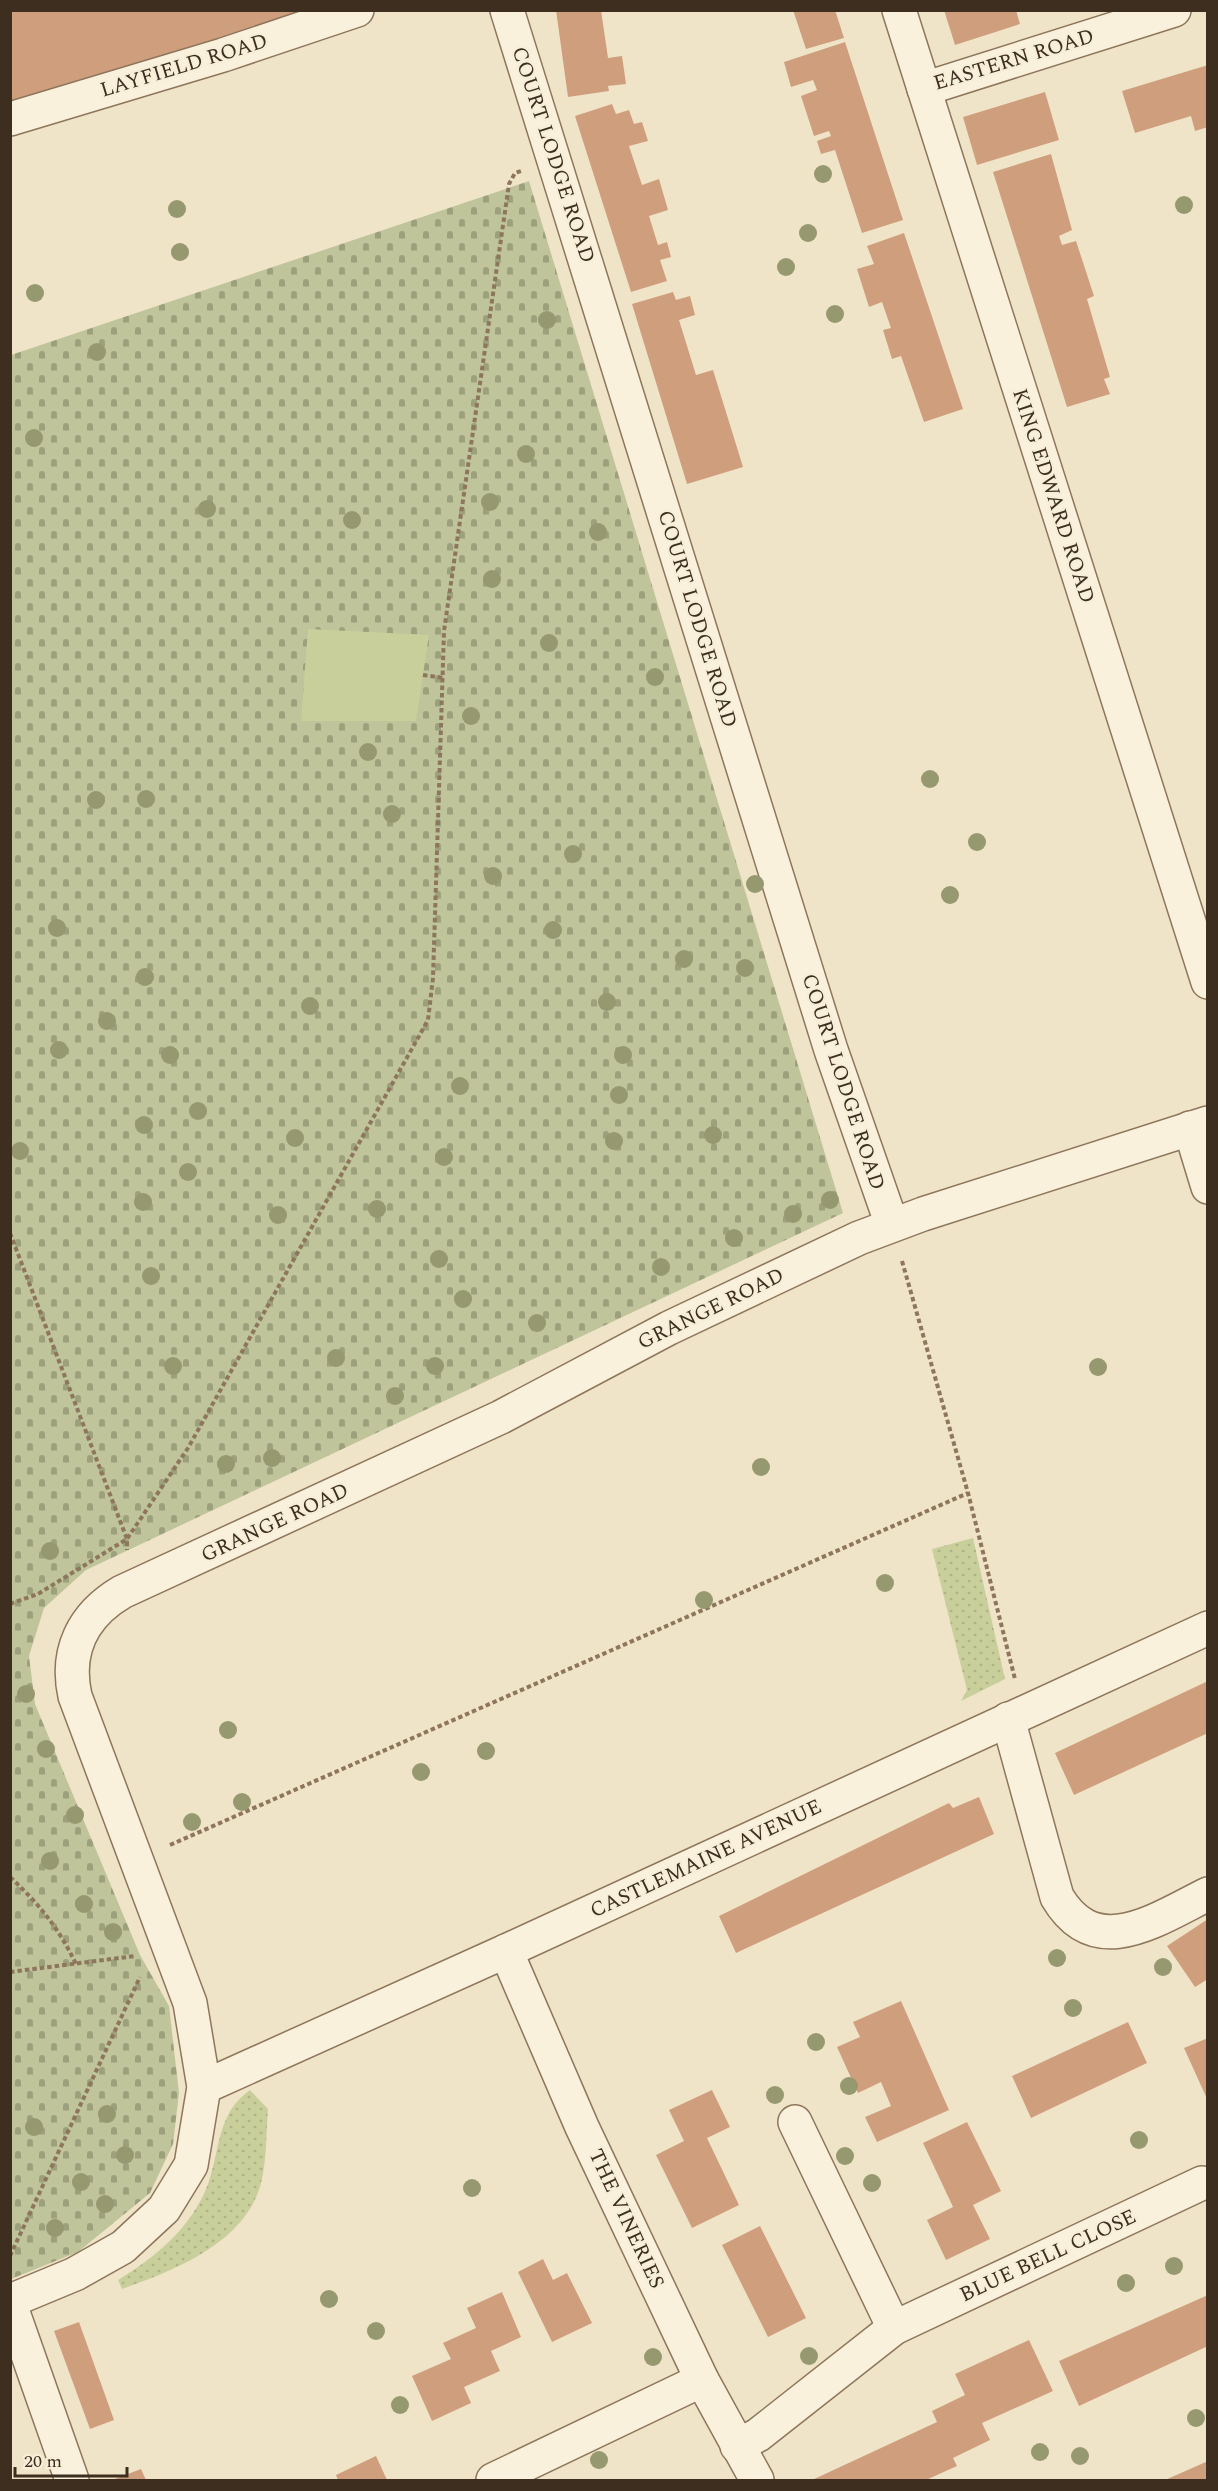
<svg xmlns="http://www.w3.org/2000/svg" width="1218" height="2491" font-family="Spectral,serif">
<defs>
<pattern id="grass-dots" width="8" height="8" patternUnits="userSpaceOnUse" patternTransform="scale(1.5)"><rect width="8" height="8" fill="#c9cf9b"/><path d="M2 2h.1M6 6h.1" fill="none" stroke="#aeb285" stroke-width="1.8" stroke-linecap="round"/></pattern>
<pattern id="cemetery-stones" width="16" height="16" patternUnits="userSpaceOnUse" patternTransform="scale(1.5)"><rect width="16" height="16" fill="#bfc49a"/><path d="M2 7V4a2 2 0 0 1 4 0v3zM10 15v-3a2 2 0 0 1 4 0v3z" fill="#9ca07d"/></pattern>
</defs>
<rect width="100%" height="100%" fill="#f0e4c8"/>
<g fill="url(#grass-dots)">
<path d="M973,1538l32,141 -44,22 6,-11 -35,-141z"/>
<path d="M250,2090l18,19c-2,24 -1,51 -7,74 -15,60 -88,88 -139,106l-4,-9c38,-23 74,-53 90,-96 12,-34 9,-71 42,-94z"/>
</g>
<path fill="url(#cemetery-stones)" d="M529,181l314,1032 -757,357 -42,38 -15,48 6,48 105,251 29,51 10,87 -6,51 -23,49 -72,59 -67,27v-1924z"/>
<path fill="#c9cf9b" d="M308,629l121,6 -13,86h-115z"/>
<g fill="#cf9f7d">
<path d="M10,10h300l-300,98z"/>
<path d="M556,10h45l7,48 14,-2 4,28 -18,2 1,5 -41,6z"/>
<path d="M793,10h42l9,28 -38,11z"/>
<path d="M944,10h72l4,14 -65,21z"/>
<path d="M845,42l58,178 -41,13 -27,-83 -14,4 -4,-13 14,-5 -2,-5 -15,5 -13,-40 16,-6 -4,-10 -22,7 -7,-25z"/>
<path d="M1208,65v62l-13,4 -4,-15 -56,17 -13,-42z"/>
<path d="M1045,92l14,48 -82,25 -14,-48z"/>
<path d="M612,104l4,10 13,-4 5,14 8,-2 6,19 -19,5 13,39 17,-6 9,31 -19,6 9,29 9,-3 4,15 -11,3 7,21 -36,11 -56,-176z"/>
<path d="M1051,154l21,76 -13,6 3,9 14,-4 18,55 -7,3 23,78 -6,2 6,15 -43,13 -74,-235z"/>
<path d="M904,233l59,176 -39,13 -23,-66 -9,3 -9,-29 8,-2 -9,-26 -13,5 -12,-38 17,-5 -7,-18z"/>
<path d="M673,292l3,8 14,-4 5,19 -16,5 17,55 17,-5 30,97 -56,17 -55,-180z"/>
<path d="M1208,1681v52l-134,62 -19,-42z"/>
<path d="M979,1797l15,37 -258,119 -17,-37 230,-113 4,5z"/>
<path d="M1208,1919v60l-13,8 -28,-41z"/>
<path d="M901,2001l48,109 -72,32 -12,-25 26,-11 -10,-24 -23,11 -21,-46 23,-10 -7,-15z"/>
<path d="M1128,2022l19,41 -116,55 -19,-42z"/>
<path d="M1208,2038v63l-24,-53z"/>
<path d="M712,2090l18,37 -23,11 32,67 -47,23 -36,-73 28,-14 -15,-31z"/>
<path d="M967,2122l34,69 -28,14 17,34 -44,21 -19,-40 26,-13 -30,-64z"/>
<path d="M760,2226l46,92 -38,19 -46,-92z"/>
<path d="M543,2259l10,21 14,-7 25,50 -40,19 -34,-70z"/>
<path d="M502,2292l19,45 -30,14 9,20 -36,16 7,16 -39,18 -20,-45 39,-17 -8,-16 33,-15 -9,-20z"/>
<path d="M1208,2295v51l-129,60 -20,-45z"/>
<path d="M79,2322l35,98 -24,9 -36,-98z"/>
<path d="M1029,2340l24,51 -71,32 8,17 -37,18 4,8 -31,14h-114l125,-58 -5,-11 33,-16 -10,-21z"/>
<path d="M376,2456l11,24h-49l-2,-5z"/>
<path d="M1208,2461v19h-43z"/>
<path d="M141,2469l5,11h-34z"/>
</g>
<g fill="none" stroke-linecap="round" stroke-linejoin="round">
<g stroke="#8d765c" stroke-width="36">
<g id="minor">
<path d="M507,10l324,1040 61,175"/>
<path d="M899,10l309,972"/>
<path d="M924,89l250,-79"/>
<path d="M10,119l213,-64 134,-45"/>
<path d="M1190,1128l18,59"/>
<path d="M1008,1719l49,178c39,66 100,22 151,-3"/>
<path d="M506,1951l76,176 120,253 55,100"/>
<path d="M204,2087l302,-136 702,-323"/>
<path d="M795,2122l99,206"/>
<path d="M10,2301l65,-27 48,-27 41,-38 27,-44 13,-78 -14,-84 -115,-307c-10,-45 8,-81 47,-104l379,-175 168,-89 190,-90 64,-24 285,-91"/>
<path d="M10,2304l62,176"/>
<path d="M737,2446l21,-11 136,-107 308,-145"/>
<path d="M493,2480l209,-100"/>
</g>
</g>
<g stroke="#8d765c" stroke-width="4" stroke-dasharray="4.5 3" stroke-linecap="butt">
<path d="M423,675l21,3"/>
<path d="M10,1233l117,306v11"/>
<path d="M902,1261l66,232 47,186"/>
<path d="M10,1604l28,-10 89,-55 61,-91 240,-428 5,-42 11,-347 65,-447 6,-11 6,-2"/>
<path d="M170,1845l798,-352"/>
<path d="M10,1877c30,28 48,50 66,87"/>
<path d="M10,1972l125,-16"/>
<path d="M10,2256l130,-279"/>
</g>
<use href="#minor" stroke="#faf1dc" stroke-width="33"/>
</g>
<g fill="#96986f">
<circle cx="823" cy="174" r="9"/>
<circle cx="1184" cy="205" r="9"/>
<circle cx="177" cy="209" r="9"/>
<circle cx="808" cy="233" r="9"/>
<circle cx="180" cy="252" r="9"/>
<circle cx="786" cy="267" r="9"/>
<circle cx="35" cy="293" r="9"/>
<circle cx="835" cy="314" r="9"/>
<circle cx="547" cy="320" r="9"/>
<circle cx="97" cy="352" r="9"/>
<circle cx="34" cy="438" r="9"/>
<circle cx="526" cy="454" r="9"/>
<circle cx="490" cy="502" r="9"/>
<circle cx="207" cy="509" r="9"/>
<circle cx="352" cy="520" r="9"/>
<circle cx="598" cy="532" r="9"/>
<circle cx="492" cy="579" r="9"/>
<circle cx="549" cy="643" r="9"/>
<circle cx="655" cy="677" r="9"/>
<circle cx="471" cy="716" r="9"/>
<circle cx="368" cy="752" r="9"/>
<circle cx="930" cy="779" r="9"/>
<circle cx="146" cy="799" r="9"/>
<circle cx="96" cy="800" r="9"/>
<circle cx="392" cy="814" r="9"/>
<circle cx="977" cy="842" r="9"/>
<circle cx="573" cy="854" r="9"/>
<circle cx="493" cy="876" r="9"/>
<circle cx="755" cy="884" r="9"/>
<circle cx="950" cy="895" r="9"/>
<circle cx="57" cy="928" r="9"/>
<circle cx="553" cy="930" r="9"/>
<circle cx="684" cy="959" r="9"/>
<circle cx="745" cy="968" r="9"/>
<circle cx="145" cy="977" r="9"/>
<circle cx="607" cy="1002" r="9"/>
<circle cx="310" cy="1006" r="9"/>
<circle cx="107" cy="1021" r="9"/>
<circle cx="59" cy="1050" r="9"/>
<circle cx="170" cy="1055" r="9"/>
<circle cx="623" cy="1055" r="9"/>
<circle cx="460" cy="1086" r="9"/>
<circle cx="619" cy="1095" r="9"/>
<circle cx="198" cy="1111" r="9"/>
<circle cx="144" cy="1125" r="9"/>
<circle cx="713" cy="1135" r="9"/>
<circle cx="295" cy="1138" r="9"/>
<circle cx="614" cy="1141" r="9"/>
<circle cx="20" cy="1151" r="9"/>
<circle cx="444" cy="1157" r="9"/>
<circle cx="188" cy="1172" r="9"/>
<circle cx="830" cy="1200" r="9"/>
<circle cx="143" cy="1202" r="9"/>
<circle cx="377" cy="1209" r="9"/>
<circle cx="793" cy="1214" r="9"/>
<circle cx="278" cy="1215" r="9"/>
<circle cx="734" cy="1238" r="9"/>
<circle cx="439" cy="1259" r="9"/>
<circle cx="661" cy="1267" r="9"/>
<circle cx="151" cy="1276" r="9"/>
<circle cx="463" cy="1299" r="9"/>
<circle cx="537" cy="1323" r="9"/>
<circle cx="336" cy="1358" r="9"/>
<circle cx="173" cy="1366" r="9"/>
<circle cx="435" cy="1366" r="9"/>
<circle cx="1098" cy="1367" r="9"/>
<circle cx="395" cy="1396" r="9"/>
<circle cx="272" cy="1458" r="9"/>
<circle cx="226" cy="1464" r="9"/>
<circle cx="761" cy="1467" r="9"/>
<circle cx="50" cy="1551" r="9"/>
<circle cx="885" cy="1583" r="9"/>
<circle cx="704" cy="1600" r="9"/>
<circle cx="26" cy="1694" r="9"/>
<circle cx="228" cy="1730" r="9"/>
<circle cx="46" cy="1749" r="9"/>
<circle cx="486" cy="1751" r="9"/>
<circle cx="421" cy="1772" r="9"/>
<circle cx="242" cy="1802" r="9"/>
<circle cx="75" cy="1815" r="9"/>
<circle cx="192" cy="1822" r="9"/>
<circle cx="50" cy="1861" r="9"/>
<circle cx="84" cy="1904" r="9"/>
<circle cx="113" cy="1932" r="9"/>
<circle cx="1057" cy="1958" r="9"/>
<circle cx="1163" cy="1967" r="9"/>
<circle cx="1073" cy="2008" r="9"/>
<circle cx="816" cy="2042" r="9"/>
<circle cx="849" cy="2086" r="9"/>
<circle cx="775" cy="2095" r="9"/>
<circle cx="107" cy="2114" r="9"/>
<circle cx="34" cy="2127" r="9"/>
<circle cx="1139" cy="2140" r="9"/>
<circle cx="125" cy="2155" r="9"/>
<circle cx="845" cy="2156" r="9"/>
<circle cx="81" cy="2182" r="9"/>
<circle cx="872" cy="2183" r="9"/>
<circle cx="472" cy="2188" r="9"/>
<circle cx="105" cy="2204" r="9"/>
<circle cx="55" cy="2228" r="9"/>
<circle cx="1174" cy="2266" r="9"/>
<circle cx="1126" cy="2283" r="9"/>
<circle cx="329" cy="2299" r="9"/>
<circle cx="376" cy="2331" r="9"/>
<circle cx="809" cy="2356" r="9"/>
<circle cx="653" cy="2357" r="9"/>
<circle cx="400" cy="2405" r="9"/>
<circle cx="1196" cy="2418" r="9"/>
<circle cx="1040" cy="2452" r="9"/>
<circle cx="1080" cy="2456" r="9"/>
<circle cx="599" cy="2460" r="9"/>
</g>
<g text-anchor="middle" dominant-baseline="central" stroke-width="4.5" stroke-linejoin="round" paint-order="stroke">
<g font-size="21" fill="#3d2e20" stroke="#f7eed8">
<text transform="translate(1014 60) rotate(-17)">EASTERN ROAD</text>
<text transform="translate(184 66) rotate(-17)">LAYFIELD ROAD</text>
<text transform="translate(553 155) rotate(72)">COURT LODGE ROAD</text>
<text transform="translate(1053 496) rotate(72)">KING EDWARD ROAD</text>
<text transform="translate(697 619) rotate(73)">COURT LODGE ROAD</text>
<text transform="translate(843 1082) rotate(72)">COURT LODGE ROAD</text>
<text transform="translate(711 1309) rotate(-26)">GRANGE ROAD</text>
<text transform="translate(275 1523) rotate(-25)">GRANGE ROAD</text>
<text transform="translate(706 1859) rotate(-25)">CASTLEMAINE AVENUE</text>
<text transform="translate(626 2219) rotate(65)">THE VINERIES</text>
<text transform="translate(1048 2256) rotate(-25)">BLUE BELL CLOSE</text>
</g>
</g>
<rect width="1218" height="2491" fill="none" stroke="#3d2e20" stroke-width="24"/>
<path d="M15 2467v9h112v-9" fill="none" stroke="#3d2e20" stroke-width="3"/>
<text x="24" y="2467" font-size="18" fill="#3d2e20" stroke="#f7eed8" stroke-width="4.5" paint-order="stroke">20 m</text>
</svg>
